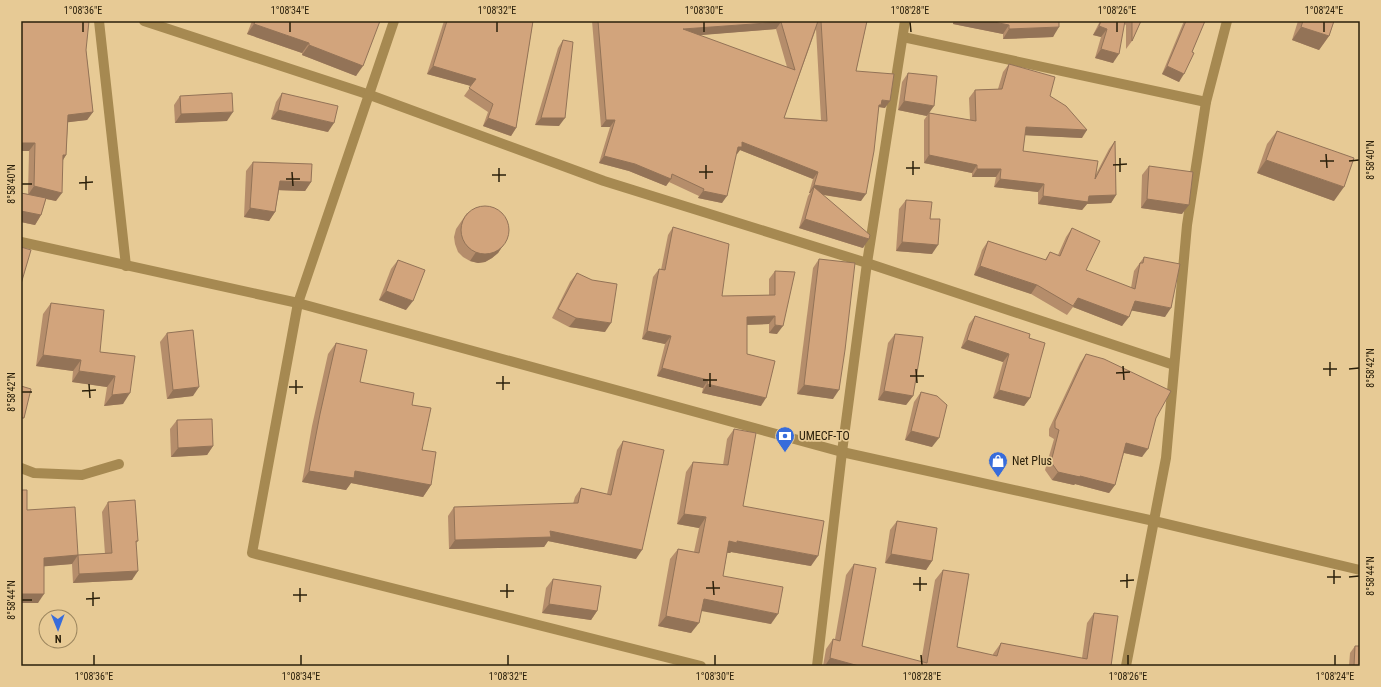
<svg xmlns="http://www.w3.org/2000/svg" width="1381" height="687" font-family="'Roboto Condensed',sans-serif">
<rect width="100%" height="100%" fill="#e7ca95"/>
<g fill="none" stroke-linecap="round" stroke-linejoin="round">
<g stroke="#a68951" stroke-width="10">
<path d="M99,21l27,245"/>
<path d="M144,21l226,74 234,86 263,82 307,102"/>
<path d="M394,21l-96,282 -46,250 449,113"/>
<path d="M903,37l303,65"/>
<path d="M21,242l277,61 544,149 312,69 206,49"/>
<path d="M21,468l13,5 48,2 37,-11"/>
<path d="M817,666l25,-214 25,-189 38,-242"/>
<path d="M1126,666l40,-208 21,-233 19,-123 21,-81"/>
</g>
</g>
<g fill="#b58d6b" fill-rule="evenodd">
<path d="M21,21l65,29 7,62 -6,8 -19,2 -2,33 -3,5 -7,41 -10,-2 -5,16 -6,10 -14,-3v-29l7,1 1,-43h-8z"/>
<path d="M252,21h128l-24,55 -54,-21v-2l-55,-19z"/>
<path d="M444,21h89l-17,107 -5,8 -28,-10 5,-14 -24,-16 7,-10 -44,-12z"/>
<path d="M592,21h275l-11,50 29,37 -6,-1 -1,2 -17,92 -38,-6 40,53 -64,-20 9,-32 2,-3h-1l4,-14 -73,-29 -3,4h-1l-14,49 -24,-5 1,-2 -30,-14 -3,4 -37,-15 -30,-8 11,-36h-9zM776,29l11,38 -89,-32zM816,29l5,91 -37,-2z"/>
<path d="M953,21h106l-6,16 -50,2v-5l-50,-10z"/>
<path d="M1100,21h41l-9,20 -6,8v-24l-2,-1 -11,39 -18,-5 6,-21 -8,-2z"/>
<path d="M1184,21h21l-26,61 -17,-8z"/>
<path d="M1298,21h36l-5,15 -10,14 -27,-10z"/>
<path d="M563,40l-4,86 -24,-1 23,-77z"/>
<path d="M1009,64l41,32 32,42 -57,-3 -2,16 73,23 13,-25 6,-8 1,54 -5,8 -24,1 -5,6 -44,-6v-12l-44,-5 2,-10h-24v-4l-48,-10v-43l5,-7 41,7 -1,-22 6,-8 23,-1 5,-17z"/>
<path d="M908,73l19,43 -29,-6 4,-28z"/>
<path d="M282,93l46,39 -57,-13 5,-17z"/>
<path d="M180,96l47,25 -52,2 -1,-18z"/>
<path d="M1277,131l57,70 -77,-28 10,-29z"/>
<path d="M253,162l58,20 -6,9 -26,-1 -4,22 -6,9 -25,-4 2,-46z"/>
<path d="M1149,166l33,48 -41,-6 1,-33z"/>
<path d="M906,200l24,19 2,35 -36,-3 3,-42z"/>
<path d="M467,213l37,31 -6,9 -6,5 -7,4 -7,1 -8,-2 -7,-4 -5,-5 -3,-8 -1,-7 2,-8z"/>
<path d="M673,227l49,69 47,-1v-16l6,-8 2,63 -8,-1v-9l-22,1v29l14,52 -59,-13 1,-5 -46,-12 8,-32 -23,-5 11,-62 6,-8 2,1 7,-35z"/>
<path d="M1072,228l14,42 45,18 3,-17 10,-14 21,60 -34,-7 -9,16 -49,-19 -6,8 -36,-21 -57,-19 8,-25 6,-9 57,19 5,-8 8,3 8,-18z"/>
<path d="M819,259l14,140 -36,-5 16,-126z"/>
<path d="M398,260l8,50 -27,-10 12,-31z"/>
<path d="M577,273l28,59 -36,-5 -17,-9 18,-36z"/>
<path d="M51,303l49,49 35,4 -12,48 -19,2 3,-19 -35,-5 1,-11 -37,-5 7,-52z"/>
<path d="M975,316l54,22 1,60 -6,8 -31,-8 10,-36 -42,-14 8,-24z"/>
<path d="M167,333l26,63 -26,3 -7,-57z"/>
<path d="M895,334l18,62 -7,9 -28,-5 10,-57z"/>
<path d="M336,343l24,39 52,23 19,80 -8,12 -72,-14 -5,7 -44,-8 10,-56 16,-72z"/>
<path d="M1086,354l70,64 -14,39 -18,-4 -9,32 -6,8 -34,-9 -1,1 -22,-5 -7,-10 9,-31 -5,-3v-7l31,-66z"/>
<path d="M921,392l11,55 -27,-7 9,-38z"/>
<path d="M177,420l36,26 -6,9 -36,2 -1,-28z"/>
<path d="M734,429l9,77 68,60 -80,-14 -1,1h-3l-4,23 48,48 -70,-14 -10,23 -33,-7 12,-67 8,-10 16,3 5,-24 -22,-4 9,-52 7,-10 30,3 4,-26z"/>
<path d="M623,441l13,118 -88,-18 -4,6 -95,2 -1,-33 6,-9 119,-3 2,-7 6,-9 26,6 10,-44z"/>
<path d="M21,490l6,20 51,45 27,-1 -3,-42 6,-10 30,39 -2,2 -4,37 -59,3 -1,-19 -28,2 -6,37h-17z"/>
<path d="M897,521l35,40 -6,9 -41,-7 5,-33z"/>
<path d="M854,564l8,82 59,16 14,-82 8,-10 14,77 36,9v-2l8,-11 81,15 5,-35 7,-10 17,53h-288l3,-17 7,-10h2l11,-64z"/>
<path d="M553,579l44,32 -6,9 -49,-7 4,-25z"/>
<path d="M1355,646l5,20h-11l1,-13z"/>
</g>
<g fill="#937357">
<path d="M954,21h35l20,4 -6,9 -50,-10z"/>
<path d="M781,22l-5,7 -98,8 5,-8z"/>
<path d="M254,24l55,19 -7,10 -55,-19z"/>
<path d="M1099,26l8,3 -6,8 -8,-2z"/>
<path d="M1059,27l-6,10 -50,2 6,-10z"/>
<path d="M1301,27l28,9 -10,14 -27,-10z"/>
<path d="M309,45l54,21 -7,10 -54,-21z"/>
<path d="M1101,49l18,5 -6,9 -18,-5z"/>
<path d="M433,66l43,13 -5,7 -44,-12z"/>
<path d="M1167,66l17,8 -5,8 -17,-8z"/>
<path d="M882,100l8,1 -5,7 -6,-1 -3,5 1,-5z"/>
<path d="M904,101l30,5 -7,10 -29,-6z"/>
<path d="M278,110l56,13 -6,9 -57,-13z"/>
<path d="M93,112l-6,8 -25,3 6,-8z"/>
<path d="M233,112l-6,9 -52,2 6,-9z"/>
<path d="M488,118l28,10 -5,8 -28,-10z"/>
<path d="M541,118h24l-6,8 -24,-1z"/>
<path d="M606,120h9l-5,7h-9z"/>
<path d="M1026,127l61,3 -5,8 -62,-3z"/>
<path d="M742,142l76,30 -5,7 -73,-29 -3,4h-4l5,-7z"/>
<path d="M21,143h14l-6,8h-8z"/>
<path d="M63,155h3l-5,8z"/>
<path d="M929,155l48,10 -5,8 -48,-10z"/>
<path d="M604,156l31,8 36,15 -5,7 -37,-15 -30,-8z"/>
<path d="M1266,160l78,27 -10,14 -77,-28z"/>
<path d="M977,169h24l-5,8h-24z"/>
<path d="M1000,179l44,5 -6,8 -44,-5z"/>
<path d="M280,181l31,1 -6,9 -31,-1z"/>
<path d="M814,185l52,9 -5,7 -48,-8 1,-6 -4,6h-1z"/>
<path d="M34,186l28,7 -6,8 -28,-6z"/>
<path d="M703,191l24,5 -5,7 -24,-5z"/>
<path d="M1116,195l-5,8 -24,1 -5,6 -44,-6 5,-8h46z"/>
<path d="M1147,199l42,6 -7,9 -41,-6z"/>
<path d="M250,208l25,4 -6,9 -25,-4z"/>
<path d="M21,211l20,4 -6,10 -14,-3z"/>
<path d="M805,219l64,20 -6,9 -64,-20z"/>
<path d="M902,242l36,3 -6,9 -36,-3z"/>
<path d="M504,244l-6,9 -6,5 -7,4 -7,1 -8,-2 6,-9z"/>
<path d="M980,266l57,19 -6,9 -57,-19z"/>
<path d="M386,291l27,10 -7,9 -27,-10z"/>
<path d="M1078,298l51,19 -7,9 -49,-19z"/>
<path d="M1135,301l36,7 -6,9 -36,-7z"/>
<path d="M775,316l-6,8 -27,1 5,-8z"/>
<path d="M576,318l35,5 -6,9 -36,-5z"/>
<path d="M775,325l8,1 -6,8 -8,-1z"/>
<path d="M647,331l24,5 -6,8 -23,-5z"/>
<path d="M967,340l42,14 -6,8 -42,-14z"/>
<path d="M43,355l38,5 -8,11 -37,-5z"/>
<path d="M662,368l46,12 -5,8 -46,-12z"/>
<path d="M79,371l36,5 -8,11 -35,-5z"/>
<path d="M707,384l59,14 -5,8 -59,-13z"/>
<path d="M804,385l35,5 -6,9 -36,-5z"/>
<path d="M199,387l-6,9 -26,3 6,-9z"/>
<path d="M999,390l31,8 -6,8 -31,-8z"/>
<path d="M884,391l29,5 -7,9 -28,-5z"/>
<path d="M130,393l-7,11 -19,2 8,-11z"/>
<path d="M911,431l28,7 -7,9 -27,-7z"/>
<path d="M1126,443l22,6 -6,8 -22,-5z"/>
<path d="M213,446l-6,9 -36,2 7,-9z"/>
<path d="M309,471h46l76,14 -8,12 -72,-14 -5,7 -44,-8z"/>
<path d="M1058,472l22,4 35,9 -6,8 -34,-9 -1,1 -22,-5z"/>
<path d="M684,514l22,3 -7,11 -22,-4z"/>
<path d="M550,531l92,19 -6,9 -88,-18 -4,6 -95,2 6,-9z"/>
<path d="M729,541h8l81,15 -7,10 -80,-14 -1,1 -8,-1z"/>
<path d="M891,554l41,7 -6,9 -41,-7z"/>
<path d="M78,555l-6,9 -35,3 7,-9z"/>
<path d="M138,571l-6,9 -59,3 6,-9z"/>
<path d="M21,594h23l-6,9h-17z"/>
<path d="M704,599l74,15 -7,10 -75,-14z"/>
<path d="M549,604l48,7 -6,9 -49,-7z"/>
<path d="M666,616l33,7 -8,10 -33,-7z"/>
<path d="M830,658l29,8h-34z"/>
</g>
<g fill="#d2a47c" stroke="#937357" fill-rule="evenodd">
<path d="M21,21h68l-3,29 7,62 -25,3 -2,40h-3l-1,38 -28,-7 1,-43h-14z"/>
<path d="M255,21h125l-17,45 -54,-21v-2l-55,-19z"/>
<path d="M447,21h86l-17,107 -28,-10 5,-14 -24,-16 7,-9 -43,-13z"/>
<path d="M598,21h220l-34,97 43,3 -6,-100h46l-11,50 38,3 -4,27 -8,-1 -1,5h-2l-5,46 -8,43 -52,-9 4,-13 -76,-30v5h-4l-11,49 -24,-5 1,-2 -32,-15 -1,5 -36,-15 -31,-8 11,-36h-9zM781,22l14,48 -112,-41z"/>
<path d="M989,21h70v6l-50,2v-4z"/>
<path d="M1101,21h24l-6,33 -18,-5 6,-20 -8,-3z"/>
<path d="M1132,21h9l-9,20z"/>
<path d="M1186,21h19l-13,31 2,1 -10,21 -17,-8z"/>
<path d="M1303,21h31l-5,15 -28,-9z"/>
<path d="M563,40l10,2 -8,76h-24z"/>
<path d="M1009,64l46,13 -5,19 16,10 21,24 -61,-3 -3,24 75,10 -3,18 20,-38 1,54 -27,1 -1,6 -45,-6 1,-12 -44,-5 1,-10h-24v-4l-48,-10v-42l47,8 -1,-31 27,-1z"/>
<path d="M908,73l29,3 -3,30 -30,-5z"/>
<path d="M232,93l1,19 -52,2 -1,-18z"/>
<path d="M282,93l56,13 -4,17 -56,-13z"/>
<path d="M1277,131l77,27 -10,29 -78,-27z"/>
<path d="M253,162l59,2 -1,18 -31,-1 -5,31 -25,-4z"/>
<path d="M1149,166l44,6 -4,33 -42,-6z"/>
<path d="M814,187l56,48 -1,4 -64,-20z"/>
<path d="M21,193l25,5 -5,17 -20,-4z"/>
<path d="M906,200l26,2 -2,17h10l-2,26 -36,-3z"/>
<circle cx="485" cy="230" r="24"/>
<path d="M673,227l56,17 -7,52 53,-1v-24l20,1 -12,54 -8,-1v-9l-28,1v37l28,7 -9,37 -59,-14 1,-4 -46,-12 9,-32 -24,-5 12,-62 6,1z"/>
<path d="M1072,228l28,13 -14,29 49,19 5,-26h3l1,-6 36,7 -9,44 -36,-7 -6,16 -51,-19 -5,8 -36,-21 -57,-19 8,-25 58,19 4,-8 10,4z"/>
<path d="M21,247l10,3 -10,34z"/>
<path d="M819,259l36,4 -10,87 -6,40 -35,-5z"/>
<path d="M398,260l27,10 -12,31 -27,-10z"/>
<path d="M577,273l15,7 25,4 -6,39 -35,-5 -18,-9z"/>
<path d="M51,303l53,7 -4,42 35,4 -5,37 -18,2 3,-19 -36,-5 2,-11 -38,-5z"/>
<path d="M975,316l55,18 -1,4 16,5 -15,55 -31,-8 10,-36 -42,-14z"/>
<path d="M193,330l6,57 -26,3 -6,-57z"/>
<path d="M895,334l28,3 -10,59 -29,-5z"/>
<path d="M336,343l31,7 -7,32 54,11 -2,12 19,3 -9,42 14,2 -5,33 -76,-14 -1,7 -45,-7 11,-57z"/>
<path d="M1086,354l18,5 67,32 -15,27 -8,31 -22,-6 -11,42 -35,-9v1l-22,-5 -7,-10 8,-32 -4,-2v-7z"/>
<path d="M21,386l10,3 -7,29h-3z"/>
<path d="M921,392l16,4 10,9 -8,33 -28,-7z"/>
<path d="M212,419l1,27 -35,2 -1,-28z"/>
<path d="M734,429l22,4 -13,73 81,15 -6,35 -81,-15v2l-8,-2 -6,35 60,11 -5,27 -74,-15 -5,24 -33,-7 12,-67 21,4 7,-36 -22,-3 9,-52 35,3z"/>
<path d="M623,441l41,9 -22,100 -92,-19 1,6 -96,3 -1,-33 124,-4 3,-15 30,7z"/>
<path d="M21,490h6v20l48,-3 3,48 -34,3v36h-23z"/>
<path d="M135,500l3,41h-2l2,30 -59,3 -1,-19 34,-2 -4,-51z"/>
<path d="M897,521l40,7 -5,33 -41,-7z"/>
<path d="M854,564l22,4 -14,78 65,17 16,-93 26,4 -12,73 40,9 4,-13 86,16 7,-46 24,3 -7,50h-252l-29,-8 3,-19 7,2z"/>
<path d="M553,579l48,7 -4,25 -48,-7z"/>
<path d="M1355,646h5v20h-6z"/>
</g>
<path fill="none" stroke="#2b200b" stroke-width="1.5" d="M83,22v10M290,22v10M497,22v10M704,22v10M910,22l1,10M1117,22v10M1324,22v10M1326,154l1,14M1120,158v14M913,161v14M1320,161h14M1349,161l10,-1M706,165v14M1113,165l14,-1M499,168v14M906,168h14M292,172l1,14M699,172h14M492,175h14M86,176v14M286,179h14M79,183l14,-1M22,184h10M1330,362v14M1123,366l1,14M916,369l1,14M1323,369h14M1349,369l10,-1M710,373v14M1116,373l14,-1M503,376v14M910,376h14M296,380v14M703,380h14M496,383h14M89,384l1,14M289,387h14M82,391l14,-1M22,392h10M1334,570v14M1127,574v14M920,577v14M1327,577h14M1349,577l10,-1M713,581l1,14M1120,581l14,-1M507,584v14M913,584h14M300,588v14M706,588h14M500,591h14M93,592v14M293,595h14M86,599l14,-1M22,600h10M94,655v10M301,655v10M508,655v10M715,655v10M921,655l1,10M1128,655v10M1335,655v10"/>
<defs>
<g id="bank-pin" transform="scale(1)"><path d="M0 17L-7.5 6A9.5 9.5 0 1 1 7.5 6Z" fill="#376cdb" stroke="#e7ca95"/><path d="M-6-4H6V4H-6ZM0-2.3a2.3 2.3 0 1 0 0 4.6a2.3 2.3 0 1 0 0-4.6Z" fill="#fff"/></g>
<g id="shop-pin" transform="scale(1)"><path d="M0 17L-7.5 6A9.5 9.5 0 1 1 7.5 6Z" fill="#376cdb" stroke="#e7ca95"/><path d="M-5-2.5h2.3a2.7 3.5 0 0 1 5.4 0H5L5.5 6h-11ZM-1.5-2.5h3a1.5 2.3 0 0 0-3 0Z" fill="#fff"/></g>
</defs>
<g fill-rule="evenodd">
<use href="#bank-pin" x="785" y="436"/>
<use href="#shop-pin" x="998" y="461"/>
</g>
<g text-anchor="middle" dominant-baseline="central" stroke-width="3.5" stroke-linejoin="round" paint-order="stroke">
<g font-size="12" fill="#2b200b" stroke="#e7ca95" text-anchor="start">
<text x="799" y="436">UMECF-TO</text>
<text x="1012" y="461">Net Plus</text>
</g>
</g>
<rect width="1381" height="687" fill="none" stroke="#e7ca95" stroke-width="44"/>
<g transform="translate(58 629) rotate(179)"><circle r="19" fill="#e7ca95" stroke="#9c865e"/>
<path d="M0-3L7 15L0 10L-7 15Z" fill="#376cdb"/>
<text y="-6" font-size="11" font-weight="bold" text-anchor="middle" fill="#2b200b">N</text>
</g>
<rect x="22" y="22" width="1337" height="643" fill="none" stroke="#2b200b" stroke-width="1.5"/>
<g font-size="10" text-anchor="middle" fill="#2b200b">
<text x="83" y="14">1°08'36"E</text>
<text x="290" y="14">1°08'34"E</text>
<text x="497" y="14">1°08'32"E</text>
<text x="704" y="14">1°08'30"E</text>
<text x="910" y="14">1°08'28"E</text>
<text x="1117" y="14">1°08'26"E</text>
<text x="1324" y="14">1°08'24"E</text>
<text transform="translate(1370 160) rotate(-90)" y="4">8°58'40"N</text>
<text transform="translate(11 184) rotate(-90)" y="4">8°58'40"N</text>
<text transform="translate(1370 368) rotate(-90)" y="4">8°58'42"N</text>
<text transform="translate(11 392) rotate(-90)" y="4">8°58'42"N</text>
<text transform="translate(1370 576) rotate(-90)" y="4">8°58'44"N</text>
<text transform="translate(11 600) rotate(-90)" y="4">8°58'44"N</text>
<text x="94" y="680">1°08'36"E</text>
<text x="301" y="680">1°08'34"E</text>
<text x="508" y="680">1°08'32"E</text>
<text x="715" y="680">1°08'30"E</text>
<text x="922" y="680">1°08'28"E</text>
<text x="1128" y="680">1°08'26"E</text>
<text x="1335" y="680">1°08'24"E</text>
</g>
</svg>
